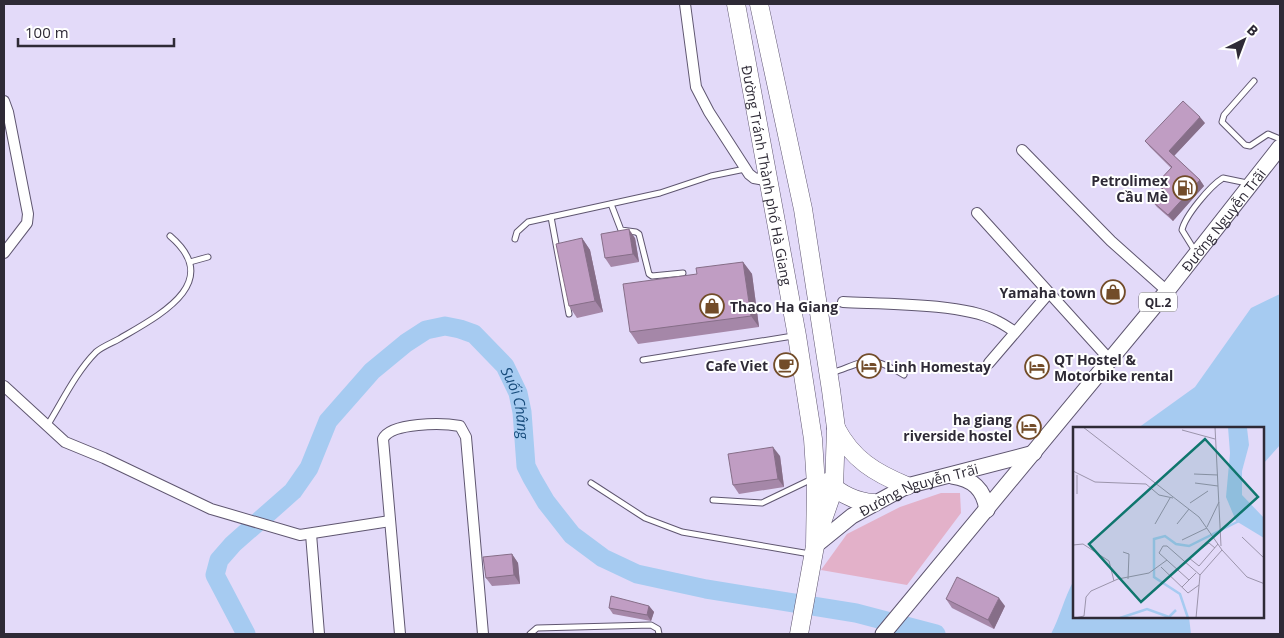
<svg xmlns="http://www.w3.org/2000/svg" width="1284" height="638" font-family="'Open Sans',sans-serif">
<rect width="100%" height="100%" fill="#e3daf9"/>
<path fill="#e3b1c9" d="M941,493h19l1,20 -54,72 -86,-15 26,-36 53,-27z"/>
<g fill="#a6cbf1">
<path d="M1280,294v151l-17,19v-36h-125l57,-41 56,-79z"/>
<path d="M1074,580v37h115l2,17h-140c9,-17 13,-36 23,-54z"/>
</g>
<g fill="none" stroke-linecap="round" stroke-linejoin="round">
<path stroke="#a6cbf1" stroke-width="19" id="s1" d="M246,634l-31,-59 4,-15 14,-16 60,-53 16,-23 19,-47 44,-50 34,-28 20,-13 19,-4 15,3 14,5 31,32 13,27 4,19 4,54 6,12 14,24 26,33 31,23 34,16 69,15 150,24 80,21"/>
<g stroke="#5f5670" stroke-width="7">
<g id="lane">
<path d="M1254,81l-30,34 -2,7 23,23 5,1 18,-12 12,5"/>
<path d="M611,204l10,26 15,2 3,2 10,40 3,2 31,-3"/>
<path d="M551,217l18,97"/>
<path d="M515,239l2,-7 11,-10 132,-29 51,-17 34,-7"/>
<path d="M1195,251l-13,-21c3,-14 28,-44 41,-52l24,5"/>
<path d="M190,262l18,-5"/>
<path d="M643,360l150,-24"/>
<path d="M832,373c37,-13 36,-19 72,2"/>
<path d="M47,426c15,-24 29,-54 49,-74 7,-6 16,-9 23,-13 39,-23 106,-56 51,-103"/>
<path d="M591,483l54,35 37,14 128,22"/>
<path d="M713,500l49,3 50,-24"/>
<path d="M530,634l7,-6 114,-3 7,4 1,5"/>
</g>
</g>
<g stroke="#5f5670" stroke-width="12">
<g id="street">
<path d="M685,4l11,83 13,25 40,62 5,4 15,3"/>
<path d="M4,101l4,11 20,102 -1,9 -23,30"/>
<path d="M1022,150l89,91 56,50"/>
<path d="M977,213l133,147"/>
<path d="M843,302c39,2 119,1 152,18 7,3 14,8 20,12"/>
<path d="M989,363l60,-70"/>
<path d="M4,386l61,56 39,16 107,51 89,26 90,-14"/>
<path d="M311,534l8,100"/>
<path d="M400,634l-17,-195c8,-17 60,-16 77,-13l6,11 17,197"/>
</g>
</g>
<g stroke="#5f5670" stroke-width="17">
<g id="primary">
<path d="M952,476c21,3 32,13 35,34"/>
<path id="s2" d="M815,546l37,-30 55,-30 127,-33"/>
<path id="s3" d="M883,634l284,-343 113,-144"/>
</g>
</g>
<g stroke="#5f5670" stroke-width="19">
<g id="highway">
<path id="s4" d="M736,4l61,332 16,103 3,46 -1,61 -16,88"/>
<path d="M759,4l44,205 28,181 5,38 -2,60 -14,40"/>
<path d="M836,428c16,31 39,45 71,58"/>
<path d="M827,482c14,12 28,20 47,21"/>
</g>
</g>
<use href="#lane" stroke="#fff" stroke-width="5"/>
<use href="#street" stroke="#fff" stroke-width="10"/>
<use href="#primary" stroke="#fff" stroke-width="15"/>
<use href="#highway" stroke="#fff" stroke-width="18"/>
</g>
<g fill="#a587a8">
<path d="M1205,123l-31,33 26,24 4,6 -31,35 -16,-14 -5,-6 10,-11 -5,-7 14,-15 -21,-21 -5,-6z"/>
<path d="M582,238l8,12 13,62 -26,6 -8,-12z"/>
<path d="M635,238l4,24 -28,5 -6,-9z"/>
<path d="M743,262l9,12 7,53 -121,17 -8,-12 67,-58z"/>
<path d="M780,456l4,31 -45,7 -6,-9z"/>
<path d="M512,554l6,9 2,21 -28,2 -6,-8z"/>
<path d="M946,599l59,7 -11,23 -42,-21z"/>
<path d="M649,606l5,6 -3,9 -38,-7 -4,-6z"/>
</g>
<g fill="#866e88">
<path d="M1200,117l5,6 -32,34 -4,-6z"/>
<path d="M1200,180l4,6 -31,35 -5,-6z"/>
<path d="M629,229l6,9 4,24 -6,-8z"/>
<path d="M582,238l8,12 13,62 -8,-11z"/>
<path d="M743,262l9,12 7,53 -8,-11z"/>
<path d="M773,447l7,9 4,31 -6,-8z"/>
<path d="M512,554l6,9 2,21 -6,-9z"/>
<path d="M999,598l6,8 -11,23 -6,-9z"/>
<path d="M649,606l5,6 -3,9 -4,-6z"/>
</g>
<g fill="#c09dc3" stroke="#866e88">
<path d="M1183,101l17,16 -31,34 31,29 -32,35 -16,-14 11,-12 -6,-6 15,-16 -27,-26z"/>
<path d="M629,229l4,25 -28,4 -4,-24z"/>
<path d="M582,238l13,63 -26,5 -13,-62z"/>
<path d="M743,262l8,54 -121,16 -7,-48 74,-10 -1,-6z"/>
<path d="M773,447l5,32 -45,6 -5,-31z"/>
<path d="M512,554l2,21 -28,3 -3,-21z"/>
<path d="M957,577l42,21 -11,22 -42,-21z"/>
<path d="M611,596l38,10 -2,9 -38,-7z"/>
</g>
<defs>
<g id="fuel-ring" transform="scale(1.25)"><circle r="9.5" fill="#fff" stroke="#724c29" stroke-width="1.5"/><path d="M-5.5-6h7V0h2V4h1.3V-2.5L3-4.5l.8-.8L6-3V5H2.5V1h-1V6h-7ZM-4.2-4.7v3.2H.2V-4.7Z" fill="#724c29"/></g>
<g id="shop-ring" transform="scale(1.25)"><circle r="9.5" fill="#fff" stroke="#724c29" stroke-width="1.5"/><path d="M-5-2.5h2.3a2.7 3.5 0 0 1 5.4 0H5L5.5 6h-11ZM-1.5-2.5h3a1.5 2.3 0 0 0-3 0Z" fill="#724c29"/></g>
<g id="cafe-ring" transform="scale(1.25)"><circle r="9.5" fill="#fff" stroke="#724c29" stroke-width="1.5"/><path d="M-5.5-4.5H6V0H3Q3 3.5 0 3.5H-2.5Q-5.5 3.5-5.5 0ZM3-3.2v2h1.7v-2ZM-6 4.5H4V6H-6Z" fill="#724c29"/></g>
<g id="hotel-ring" transform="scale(1.25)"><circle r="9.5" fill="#fff" stroke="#724c29" stroke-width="1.5"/><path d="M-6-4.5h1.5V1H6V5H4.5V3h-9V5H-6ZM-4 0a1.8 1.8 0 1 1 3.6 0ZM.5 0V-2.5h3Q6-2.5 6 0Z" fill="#724c29"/></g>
</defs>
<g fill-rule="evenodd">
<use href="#fuel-ring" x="1185" y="188"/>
<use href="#shop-ring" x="1113" y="292"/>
<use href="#shop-ring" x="712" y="306"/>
<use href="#cafe-ring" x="786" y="365"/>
<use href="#hotel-ring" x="869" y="366"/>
<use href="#hotel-ring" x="1037" y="367"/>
<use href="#hotel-ring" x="1029" y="427"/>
</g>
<g text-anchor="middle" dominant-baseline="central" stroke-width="4" stroke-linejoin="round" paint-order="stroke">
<rect fill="#fff" stroke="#6d6a72" stroke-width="1" x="1139" y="292.5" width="38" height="19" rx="4"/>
<g font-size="12" font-weight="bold" fill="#2e2a36">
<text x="1158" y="302">QL.2</text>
</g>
<g font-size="14" fill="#2e2a36" stroke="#fff">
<text stroke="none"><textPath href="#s4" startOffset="174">Đường Tránh Thành phố Hà Giang</textPath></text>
<text stroke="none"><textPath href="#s3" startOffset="536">Đường Nguyễn Trãi</textPath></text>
<text stroke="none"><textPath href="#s2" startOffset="120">Đường Nguyễn Trãi</textPath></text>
</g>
<g font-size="14" font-weight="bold" fill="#2e2a36" stroke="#fff" text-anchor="end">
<text x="1168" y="180">Petrolimex<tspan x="1168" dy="16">Cầu Mè</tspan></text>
<text x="1096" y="292">Yamaha town</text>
<text x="730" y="306" text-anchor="start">Thaco Ha Giang</text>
<text x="1054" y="359" text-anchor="start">QT Hostel &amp;<tspan x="1054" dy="16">Motorbike rental</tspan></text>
<text x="768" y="365">Cafe Viet</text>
<text x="886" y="366" text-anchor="start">Linh Homestay</text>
<text x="1012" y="419">ha giang<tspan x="1012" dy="16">riverside hostel</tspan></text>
</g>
<g font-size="15" font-style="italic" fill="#174b7b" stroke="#fff">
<text stroke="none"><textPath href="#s1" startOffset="530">Suối Châng</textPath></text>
</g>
</g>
<g transform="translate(1073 427)">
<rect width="191" height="191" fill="#e3daf9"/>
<path d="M155,0l19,1 2,17 -7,26v24l22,23v20l-28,-17 -10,-24 4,-44z" fill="#a6cbf1"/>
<path fill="none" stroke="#a6cbf1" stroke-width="2.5" d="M47,191l27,-9 22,8 7,-7M115,191l-8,-24 -26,-17v-38l11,-3 11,8 13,2 52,-26"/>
<path fill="none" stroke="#9b94ab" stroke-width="1" d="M10,0l116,90 23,33 25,27 18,7M142,0l6,119M109,3l33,9M0,44l22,11 51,2 13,11 14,3M121,47l24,1M122,56l23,3M4,67v-19M117,76l18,-12M82,97l15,-26M104,97l12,-15M134,100l12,-25M169,110l23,22M109,113l25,-12M0,118l10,-1 26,17 5,20M142,121l-6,-5 -20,15 10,8 19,-22M50,125l6,2 -1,25M88,140l27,26 11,-8M116,153l-30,-27 4,-7h4l33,29M109,160l14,-14M2,191l9,-2 2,-19 5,-6 27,-12 31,-6 18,-13M123,191l4,-43 22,-25"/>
<path fill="#0f766e" fill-opacity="0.15" stroke="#0f766e" stroke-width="2.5" d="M132,12l53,58 -117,105 -52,-58z"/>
<rect width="191" height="191" fill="none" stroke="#2e2a36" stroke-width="2.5"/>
</g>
<rect width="1284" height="638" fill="none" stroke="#2e2a36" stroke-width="10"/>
<g transform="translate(1244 40) rotate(42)" stroke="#ffffff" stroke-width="4" paint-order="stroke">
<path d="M0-4L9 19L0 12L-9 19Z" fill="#2e2a36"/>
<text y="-8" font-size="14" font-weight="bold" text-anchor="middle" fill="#2e2a36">B</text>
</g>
<path d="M18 38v8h156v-8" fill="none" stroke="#2e2a36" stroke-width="2.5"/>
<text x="25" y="38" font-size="15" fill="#2e2a36" stroke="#ffffff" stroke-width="4" paint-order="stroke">100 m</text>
</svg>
